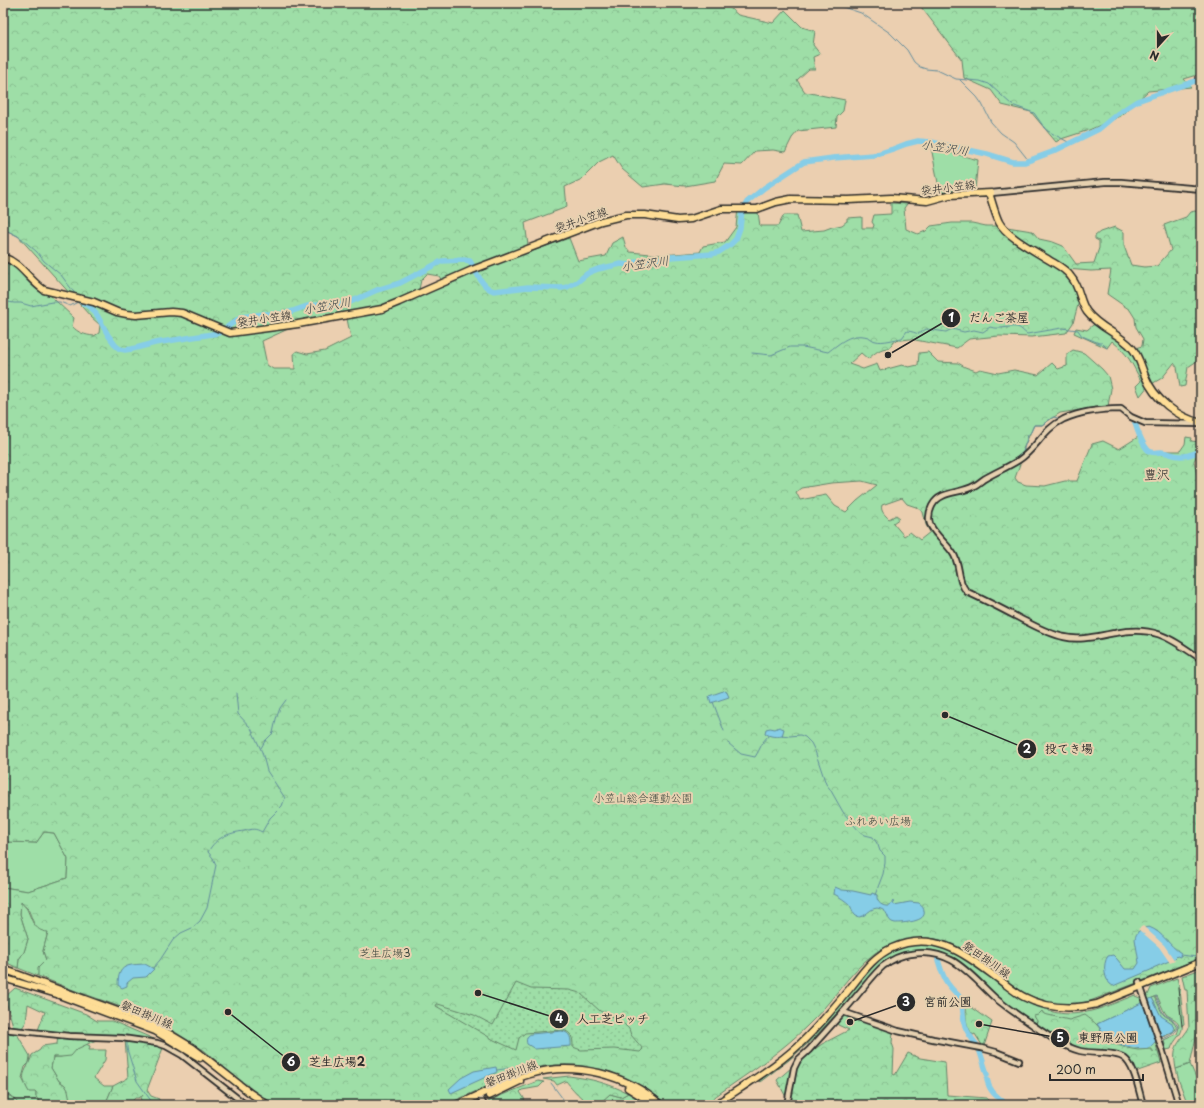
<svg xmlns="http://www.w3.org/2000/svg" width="1204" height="1108" font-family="'Playpen Sans','Klee One',sans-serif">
<defs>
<pattern id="forest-crowns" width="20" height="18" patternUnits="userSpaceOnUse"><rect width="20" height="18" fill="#9edea7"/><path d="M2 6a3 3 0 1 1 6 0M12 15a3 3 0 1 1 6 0" fill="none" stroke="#88bf90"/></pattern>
<pattern id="garden-dots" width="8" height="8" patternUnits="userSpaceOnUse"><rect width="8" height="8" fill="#9edea7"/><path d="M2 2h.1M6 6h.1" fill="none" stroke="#88bf90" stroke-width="1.8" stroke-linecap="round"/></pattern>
</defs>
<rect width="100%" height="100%" fill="#ebcfb0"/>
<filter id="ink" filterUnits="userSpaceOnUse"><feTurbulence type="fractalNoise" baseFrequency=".025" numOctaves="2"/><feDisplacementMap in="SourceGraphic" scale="8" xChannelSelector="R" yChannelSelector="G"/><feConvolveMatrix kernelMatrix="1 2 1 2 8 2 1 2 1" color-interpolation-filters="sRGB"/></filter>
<g filter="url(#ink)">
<g fill="#9edea7" stroke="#648469">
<path d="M931,147l47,13 -3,30h-22l-13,3z"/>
<path d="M44,832l10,1 14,26 -1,19 -39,13 -25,-4v-42l5,-3 28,1z"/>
<path d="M21,902l6,7 6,14 15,9 -5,19 3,9 -7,8 -1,8 -20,-8 1,-9 5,-7 4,-13 -8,-25z"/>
<path d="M930,944c30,6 44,20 68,36 16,11 34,19 51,28v3c31,9 58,-5 86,-16v1l5,2 8,-3 3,-7 26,-10 2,8 -1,1 2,3 4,34 -2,1c2,9 -9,15 -11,24l-5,1 -2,-10 13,-6c6,-15 -4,-14 -11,-20 -4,-5 -6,-13 -9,-18l-60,28 6,8 1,7 11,3 37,2 3,-3 6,22 -28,2 -4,-7 -11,-6h-12l-39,-8 -8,-4 -32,-21 -25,-19 -43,-39 -19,-9 -9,-2 -11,1 -16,2 -23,12 -67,73 -25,22 -29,22 -1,-1 47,-38 68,-80 15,-10 14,-6 12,-2z"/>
<path d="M3,1033l14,1 13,22 -1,7 -4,4 -3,11 6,12 8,2v5l6,8h-26v-5l-13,-8v-21l2,-13v-14l-2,-5z"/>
<path d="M86,1044l4,2 -1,4h17l-1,10 -11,18 10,8h9l-8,19h-35l-3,-16 -2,-4 -6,-4 -8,-13 2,-11h8z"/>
<path d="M1190,1064l11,25v16h-13l-9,-24 -3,-12z"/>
<path d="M628,1093l18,12h-49l13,-11 11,3z"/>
</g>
<g fill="url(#forest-crowns)" stroke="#648469" fill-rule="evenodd">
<path d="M3,3h721l14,12 35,8 12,-13 17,17 13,4 -2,14 7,9 -7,3 2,12h-6l-12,11 8,12 40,8 -2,11 -6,6 -1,10 -38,4 -6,7 -7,14 -12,-2 -18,1 -13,14 -18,-1 -9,17 -30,5 -20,-2 -22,3 -21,-18 -9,-14 -14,7 -17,17 -17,8 2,20 -42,16 3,22 -51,23 -35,13 -3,-5 -12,-2 -6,6 -3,14 -34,14 -98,22 -24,11 5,24 6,4h22l-1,-16 3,-2 10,3 18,-3 26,-13 -4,-19 38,-8 117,-49 67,-24 9,23 28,-5 6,-13 11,-6 3,10 4,5 31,3 39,-3 3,-6 22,-4 11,-15 2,-19 14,-1 6,5 2,14h18l6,-11h13l4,17 23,-2 8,-3 10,-2 5,-4v-3l15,-1v11h11l1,-3 -2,-3 2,-7 17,-1v-11l16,1 -3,4 2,21 12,5 8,-3 5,-5 21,-3h20l14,3h15l31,5 7,8 14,3 10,4 13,18 18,-1 5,-15v-7l-4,-2v-3l5,-4 15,-5 9,5v14l7,19 13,2 13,-1 14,-16 -7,-25 22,-8 4,-5 5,-1 3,1h3v149h-4l-9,6 -3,19 -5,1 -3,-20 -3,-4 -12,15 -14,8 -8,10 -4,-10 5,-5c-9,-18 -13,-27 -29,-40l-5,7 -33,-15 2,-5 11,2 6,-5 5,-1 37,24 7,-2 1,-7 -7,-12 -1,-9 -5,-8 -23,-16 4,-24 -20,1 -25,-2 6,12 7,20 -6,22 -7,10 -34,4 -33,-1 -30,3 -12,9 -47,-9 -16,2 -5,7c-9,0 -14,5 -21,11l-7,-6 -12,11 14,5 14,-5 3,7 22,-6 7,2 9,-2 1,-12 9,-1 10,10 20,1 7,4 11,4 4,-2 18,4 16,-3 24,5 14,-12 6,6 9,-3v-12l6,-4 11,3 18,16 6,7 3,13 -3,17 -22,3 -26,4 -18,12h-8l-11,24 7,4 -10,11 -5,14 3,4 8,3 19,1 20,-5h12l15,-37 11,-3 16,8 19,-12 9,14h33l5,-7 1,-7 6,1 -1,3 9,1v6l-6,13 3,13 4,2v482l-111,43c-14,4 -30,5 -45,0 -52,-14 -82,-80 -145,-59 -9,2 -18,6 -25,11 -27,20 -44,51 -68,73 -22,22 -48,40 -74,58 -7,5 -15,10 -22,16 -2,1 -5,4 -7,5 -6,2 -32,0 -40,0l-8,-9 -19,-11 -26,-13 -35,-7h-21l-22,3 -27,10 -61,27h-169l-9,-5 -32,-23 -30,-26 -30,-19 -19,-10 -35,-15 -45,-16 -38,-15v-8l8,-8 -3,-9 5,-19c-15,-1 -15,-13 -20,-23 -2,-2 -5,-4 -7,-7l-1,12 8,25 -4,13 -5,7 -1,9 -15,-7v-74l25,4 39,-13 1,-19 -14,-26 -10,-1 -8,11 -28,-1 -3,-4 -2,1v-582l14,7 57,54 -2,8c6,7 13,9 22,10l5,-3 1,-8 -9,-8 -73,-81 -15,-7zM862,481l15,4 -20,16 -11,11 -11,-6 -9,-11 -26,5 -4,-8 5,-4 30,-5zM902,498l5,6 9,3 7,5 3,13 4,7 -10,8 -10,-8 -6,4 -11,-13 7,-5 -4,-3 -7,4c-4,-4 -9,-8 -7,-14z"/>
<path d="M918,3h283v71l-17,5 7,8 -43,4 -27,25 -32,14 -28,9 -5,3 -25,-30 -29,-7 -11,-15 -27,-12 -2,-18z"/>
<path d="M1201,969v63l-4,1 -7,31 -14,5c-4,-23 1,-23 13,-41l-2,-38h-2l-3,-14z"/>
<path d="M15,988l71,26 11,7h15l42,18 -38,-3 -22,5 -17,8 -6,7 -10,1h-8l-2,11 8,13 6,4 3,5 3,15h-29l-6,-8v-5h-7c-11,-20 -3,-18 3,-37l8,-5 2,-4 15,-2 1,-9 -20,-5 7,-18 -17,-8 -2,18 -4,6 -5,1 -4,-3 -8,-29z"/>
<path d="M1155,997c3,5 5,14 9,18 2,2 6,3 8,5 11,10 -2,14 -10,17v-1l9,-3 3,-4c-4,-10 -7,-7 -13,-13 -4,-5 -6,-13 -9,-18z"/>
<path d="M967,1004l25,18 -8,24 -2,-1 -7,-11 -2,1c-8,-10 -8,-19 -6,-31z"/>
<path d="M1042,1011l2,3 25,6 16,-5c9,7 17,12 19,24l4,1v2c10,3 20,7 30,8 5,0 9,-1 14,-1v2l6,1 3,11 -26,9 -4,-11 -3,-3 -10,-6 -33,-2 -10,-3 -16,-7 -23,-15 1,-4 -3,-5 4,-1z"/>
<path d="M845,1015l48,17 -1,11 2,6 -1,25 2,1 13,-22 12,5 25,4 2,33 40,3 3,7h-146l-7,-5 -14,5h-28l-7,-4 -11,-21 28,-24 17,-12 27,-14 -11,-5 -1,-2 6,-7z"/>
<path d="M125,1039l13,1 25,8 -16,42 4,6 8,3v6h-12l-7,-6 3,-4 -4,3h-4l-6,7h-24l8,-19 15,-8z"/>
<path d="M569,1076c23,3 38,7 59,17l-7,4 -11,-3c-4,3 -9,9 -13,11 -9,3 -26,-18 -31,-24l-9,4 -3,-4 -11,-2z"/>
<path d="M538,1081l6,1 -5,5 -17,3 -2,2 4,6 1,7h-36l-1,-3 14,-7z"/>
<path d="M3,1092l13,8 2,5h-15z"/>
</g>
<path fill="url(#garden-dots)" stroke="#648469" d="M516,983l15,6 38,1 11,3 20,18 21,10 8,8 2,6 12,14 -3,3 -26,-3 -33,1 -8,-3c0,-9 -1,-15 -11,-17l-37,3 -6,5 -3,12 -22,-10 -58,-34 1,-2h1l36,11 19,10z"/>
<g fill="#86cde7" stroke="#628c9c">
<path d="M726,690l3,7 -18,6 -2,-7z"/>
<path d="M779,727l5,2 -2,7c-6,1 -12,1 -17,-3l1,-4 4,-1 5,1z"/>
<path d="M835,887l7,3 11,1 18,4 1,-2 5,2c-1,8 6,12 13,11l3,-5 1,4 16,-3 9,1c3,2 5,4 5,8 3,11 -21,12 -29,12 -10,-2 -4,-10 -14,-14 -11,-5 -16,12 -25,7 -3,-2 -4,-7 -6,-11 -4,-4 -10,-8 -16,-11z"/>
<path d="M1149,927c14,5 20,19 32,26l-1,4 -3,-1 -3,3 -21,9v1l-40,17c-9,-4 -11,-22 -5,-30l5,-1 4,4 8,10h10l4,-6 -4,-24c1,-7 6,-11 14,-12z"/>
<path d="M145,964l9,5 -8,8 -13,1 -6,5v3l-5,2 -4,-3c0,-21 10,-20 27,-21z"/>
<path d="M1152,998l9,18 11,7 2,6v2c-6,3 -12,5 -17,9 -3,2 -4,5 -7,7 -7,6 -37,-5 -46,-8l-1,-7 -6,-8z"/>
<path d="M562,1031c9,2 9,8 9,15l-36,3 -8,-5c-1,-4 -1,-8 4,-10z"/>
<path d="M496,1067l1,5 -46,21 -2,-4 12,-11 13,-7z"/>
</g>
<path fill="#ebcfb0" d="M1143,926l21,19 11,16 -5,2 -11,-16 -21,-18z"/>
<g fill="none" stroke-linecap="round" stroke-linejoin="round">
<g stroke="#628c9c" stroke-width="1">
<path d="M835,3l5,3 21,7 29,20 17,17 7,12 6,5 6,2 11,1 19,9 24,2 9,3 23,21 22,8 12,17 24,13"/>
<path d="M960,80l17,17 5,7 9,18 10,11 13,9 15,19"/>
<path d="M3,230l7,2 11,6 16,14 7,9 17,14 15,20"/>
<path d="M3,303l5,-1 6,1h7l10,3 21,-4h8l10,4 10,-5"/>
<path d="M752,353l19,2 19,-8h13l25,5c12,-9 23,-20 40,-15 3,1 5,4 8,4 6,2 20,-2 26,-3l5,-7c12,1 8,6 19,-2l20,3 6,-3 12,3 10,-2 9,2 7,-5c9,3 18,-1 27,0 5,1 6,5 10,7l35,-6 16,2 4,6 17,7h3l5,5"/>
<path d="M1015,459l8,-7 5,-17 3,-3 3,-7h8l11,-8 5,1"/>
<path d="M713,702l11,29"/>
<path d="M781,735l9,1 10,-1 5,2 6,6 4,8 11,33 4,5 13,23 16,19 6,4 8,2 5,8 2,6 5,5v7l-2,11 -8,21"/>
<path d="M728,743l13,11 14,3c5,-7 7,-16 13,-21"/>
<path d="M261,748l4,-7 8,-8 3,-14 4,-11 6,-8"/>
<path d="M1180,955l17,2 4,-2"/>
<path d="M153,968l7,-8 13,-20 8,-7 11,-5 8,-7 7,-13 9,-43 -3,-7 -5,-6c8,-15 21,-19 36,-21 8,-2 11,-3 18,1l8,-14 12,-12 3,-8 -18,-27 -5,-19 -11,-24 -13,-14 -2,-21"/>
<path d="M1156,996c3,5 4,13 8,18 2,2 6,3 8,5 14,10 -1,16 -9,20"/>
<path d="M127,1042v7l10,32 17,24"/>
<path d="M497,1070l30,-4v1"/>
<path d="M551,1083l12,16"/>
<path d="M564,1101l2,4"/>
</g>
<g stroke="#86cde7" stroke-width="5.5">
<path d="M80,301l11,7 6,7 11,20 8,11 4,3 5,1 7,-1 23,-6 64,-10 22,-16 23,-3h15l11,-2 17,-6 11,-1 15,1 13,-2 31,-14 23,-7 42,-22 22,-1 6,1c6,10 12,27 24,30l34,-4 34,1 5,-1 10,-5 11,-9 10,-4 23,-5 8,1 7,-3 35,-5 41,-3 7,-2 12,-8 5,-5 4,-11 2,-17 5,-9 17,-14 40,-26 29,-4 41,-3 19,-6 13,-5 12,-3 13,1 56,12 26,8h12l27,-10 47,-23 18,-15 20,-13 64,-22"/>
<path d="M1135,423c2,7 8,23 14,28 4,3 8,1 12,1 6,0 12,4 19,4 7,1 14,-3 21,-5"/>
<path d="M938,960c5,17 7,23 21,36"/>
<path d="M962,1001c2,22 0,25 14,43"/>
<path d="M980,1052l7,22"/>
<path d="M987,1079c2,13 11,18 20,26"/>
</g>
<g stroke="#2b2b2b" stroke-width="8">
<g id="minor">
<path d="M991,193l114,-11h16l80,7"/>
<path d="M1201,424l-56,-1 -14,-6 -10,-8c-20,0 -39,2 -57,10 -21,10 -27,29 -45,41 -11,7 -23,12 -35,19 -3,2 -6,5 -10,7 -13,8 -34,4 -42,20 -3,6 -4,12 -2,18 5,12 18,20 24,31 7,13 3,26 13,37 18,8 35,17 52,26 14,7 29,16 45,19 17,4 33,-1 51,-4 39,-8 55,5 86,26"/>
<path d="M1139,982l23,67 17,56"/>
<path d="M843,1012l55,19 35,8 48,9 15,4 23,9"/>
<path d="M3,1029l66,7 53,2 35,5 9,3 16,9 64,50"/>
<path d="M479,1095l5,10"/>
<path d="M787,1105l7,-37 4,-8 11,-10c17,-19 34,-37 50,-57 8,-9 15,-19 24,-27 8,-6 18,-11 28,-12 40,-7 58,20 84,44 10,8 21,16 32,23 16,11 34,25 53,30 12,3 35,0 44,7 11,8 15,34 19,47"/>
</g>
</g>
<g stroke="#2b2b2b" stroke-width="9">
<g id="major">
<path d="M3,257c18,6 26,23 41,33l50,12 23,10 10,2 9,1 35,-3 11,1 48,20 68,-9 84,-15 17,-7 73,-32 129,-49 25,-6h19l33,5 13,-1 30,-10h36l19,-7 15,-3 57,1 43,-2 36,3 22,-6 42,-2 -1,3c3,9 5,18 9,26 8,15 36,29 50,38 8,5 17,9 22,17 9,10 8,24 16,35 12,16 33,22 45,36 7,8 9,18 13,28 9,23 32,41 56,47"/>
<path d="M3,969l128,47 27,11 35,21 57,45 18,12"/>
<path d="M3,978l57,17"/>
<path d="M59,995l96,36 45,27"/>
<path d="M628,1088l13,8 12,9"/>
<path d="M489,1096l31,-15"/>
<path d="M457,1105c24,-10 48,-24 73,-31 44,-13 96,0 131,31"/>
<path d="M715,1105c31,-21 66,-41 92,-68 16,-16 30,-33 44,-50 12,-15 23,-31 41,-39 44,-20 76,9 109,33 7,5 15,12 23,16 23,12 47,13 73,7l104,-42"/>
</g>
</g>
<use href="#minor" stroke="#e6d1b0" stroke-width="4.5"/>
<use href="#major" stroke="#fedd96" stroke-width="6"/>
<path stroke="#2b2b2b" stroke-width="1" d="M1178,988l4,38"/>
</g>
</g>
<g text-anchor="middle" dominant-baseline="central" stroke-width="4" stroke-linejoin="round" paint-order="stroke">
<g font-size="11" fill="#2b2b2b" stroke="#e6d1b0">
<text transform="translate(948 187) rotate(-7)">袋井小笠線</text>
<text transform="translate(581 219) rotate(-19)">袋井小笠線</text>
<text transform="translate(264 318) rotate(-8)">袋井小笠線</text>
<text transform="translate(987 959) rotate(35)">磐田掛川線</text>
<text transform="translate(147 1014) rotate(23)">磐田掛川線</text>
<text transform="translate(511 1073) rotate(-21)">磐田掛川線</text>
</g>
<g font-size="11" fill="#3c463e" stroke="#e6d1b0">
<text x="643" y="797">小笠山総合運動公園</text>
<text x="878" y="820">ふれあい広場</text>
<text x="385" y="952">芝生広場3</text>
</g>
<g font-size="12" font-style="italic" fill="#394347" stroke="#e6d1b0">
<text transform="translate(945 147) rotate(9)">小笠沢川</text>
<text transform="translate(645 263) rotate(-8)">小笠沢川</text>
<text transform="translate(327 305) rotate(-10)">小笠沢川</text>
</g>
<g font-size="13" fill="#2b2b2b" stroke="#e6d1b0">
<text x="1157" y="473">豊沢</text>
</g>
</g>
<path fill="none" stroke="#2b2b2b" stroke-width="1.5" d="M888 355L951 318M945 715L1027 749M850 1022L906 1002M478 993L559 1019M979 1024L1060 1038M228 1012L291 1062"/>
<g fill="#2b2b2b" stroke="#e6d1b0" stroke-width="1.5">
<circle cx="888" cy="355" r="4"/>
<circle cx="945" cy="715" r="4"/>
<circle cx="850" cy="1022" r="4"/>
<circle cx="478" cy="993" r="4"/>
<circle cx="979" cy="1024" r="4"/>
<circle cx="228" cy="1012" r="4"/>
<circle cx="951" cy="318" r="10"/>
<circle cx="1027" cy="749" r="10"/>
<circle cx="906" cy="1002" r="10"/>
<circle cx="559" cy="1019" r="10"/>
<circle cx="1060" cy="1038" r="10"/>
<circle cx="291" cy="1062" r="10"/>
</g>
<g font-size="12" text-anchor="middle" font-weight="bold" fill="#fff">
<text x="951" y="322">1</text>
<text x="1027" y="753">2</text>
<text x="906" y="1006">3</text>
<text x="559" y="1023">4</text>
<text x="1060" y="1042">5</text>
<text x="291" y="1066">6</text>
</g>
<g font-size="12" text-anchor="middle" font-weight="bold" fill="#2b2b2b" stroke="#e6d1b0" stroke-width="4" stroke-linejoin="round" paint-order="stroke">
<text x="999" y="322">だんご茶屋</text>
<text x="1069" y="753">投てき場</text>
<text x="948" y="1006">宮前公園</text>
<text x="613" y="1023">人工芝ピッチ</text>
<text x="1108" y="1042">東野原公園</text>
<text x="337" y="1066">芝生広場2</text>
</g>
<rect width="1204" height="1108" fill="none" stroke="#e6d1b0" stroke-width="16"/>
<rect x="8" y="8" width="1188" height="1092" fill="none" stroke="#2b2b2b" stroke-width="1.5" filter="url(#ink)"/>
<g transform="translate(1158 46) rotate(201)" stroke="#e6d1b0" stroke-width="3" paint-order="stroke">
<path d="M0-3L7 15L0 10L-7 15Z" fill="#2b2b2b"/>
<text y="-6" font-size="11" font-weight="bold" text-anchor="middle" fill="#2b2b2b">N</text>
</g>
<path d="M1050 1074v6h93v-6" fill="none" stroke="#2b2b2b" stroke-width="2"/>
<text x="1056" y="1074" font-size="12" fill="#2b2b2b" stroke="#e6d1b0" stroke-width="3" paint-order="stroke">200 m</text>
</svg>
